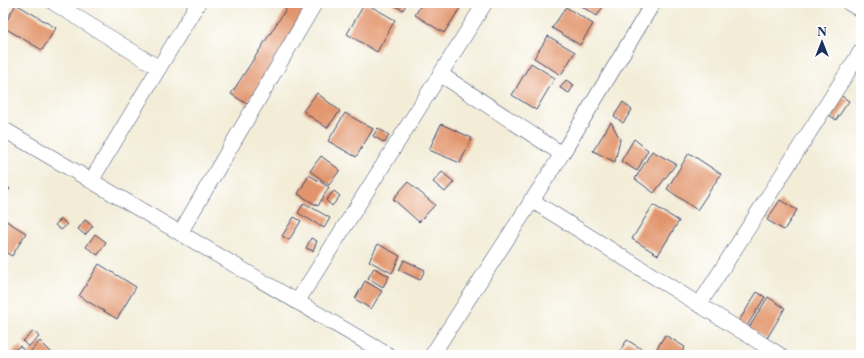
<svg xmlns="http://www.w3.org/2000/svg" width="864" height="358" font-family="'Libre Caslon Text',serif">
<rect width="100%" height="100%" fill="#fff"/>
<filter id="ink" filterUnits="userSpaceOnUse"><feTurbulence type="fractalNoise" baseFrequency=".025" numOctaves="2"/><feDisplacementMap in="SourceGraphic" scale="8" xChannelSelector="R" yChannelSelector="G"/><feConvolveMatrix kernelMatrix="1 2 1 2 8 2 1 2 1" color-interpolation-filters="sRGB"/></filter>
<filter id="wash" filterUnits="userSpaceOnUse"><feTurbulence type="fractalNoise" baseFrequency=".012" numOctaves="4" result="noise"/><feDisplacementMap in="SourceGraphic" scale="16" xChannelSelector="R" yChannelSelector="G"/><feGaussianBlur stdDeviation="0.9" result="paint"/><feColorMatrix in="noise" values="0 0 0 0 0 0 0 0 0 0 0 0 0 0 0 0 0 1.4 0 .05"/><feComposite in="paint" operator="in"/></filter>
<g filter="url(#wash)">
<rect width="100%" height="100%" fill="#f3edd8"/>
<g id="blocks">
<g fill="#e2956c">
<path d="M290,3h23l-66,101 -16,-10z"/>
<path d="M365,3l30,17 -18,32 -30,-18z"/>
<path d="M390,3h17l-4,7z"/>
<path d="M422,3h29l9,5 -16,25 -29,-18z"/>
<path d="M576,3h29l-8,13z"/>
<path d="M16,4l40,24 -14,22 -39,-23z"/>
<path d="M566,7l27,17 -13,21 -28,-17z"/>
<path d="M548,36l27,16 -14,23 -27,-17z"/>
<path d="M531,63l24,15 -19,32 -24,-15z"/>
<path d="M566,80l8,5 -5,8 -9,-5z"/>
<path d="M317,93l23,18 -13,17 -24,-17z"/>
<path d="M840,95l9,6 -13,19 -8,-6z"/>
<path d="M623,102l9,8 -9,13 -9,-7z"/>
<path d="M345,113l28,16 -17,28 -28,-16z"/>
<path d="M611,122l9,17 -5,23 -22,-11z"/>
<path d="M441,124l31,14 -12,25 -31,-13z"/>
<path d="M378,128l11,7 -4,8 -12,-7z"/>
<path d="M634,139l14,11 -11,21 -16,-10z"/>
<path d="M652,151l24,13 -22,29 -19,-14z"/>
<path d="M689,153l32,21 -24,36 -30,-21z"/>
<path d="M321,156l19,14 -11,15 -19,-14z"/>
<path d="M442,172l12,10 -9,10 -12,-10z"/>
<path d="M309,175l20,12 -11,19 -20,-12z"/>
<path d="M3,182l7,7 -5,5 -2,-2z"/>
<path d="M408,182l27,23 -16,17 -26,-23z"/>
<path d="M334,191l6,5 -8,10 -6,-6z"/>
<path d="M780,200l17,10 -13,20 -17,-10z"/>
<path d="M304,203l26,15 -6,10 -26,-15z"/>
<path d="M653,205l26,16 -21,34 -26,-16z"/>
<path d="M294,217l7,4 -12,19 -7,-4z"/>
<path d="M3,219l23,14 -14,23 -9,-5z"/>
<path d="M61,219l6,6 -6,5 -6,-5z"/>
<path d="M85,220l8,6 -8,9 -7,-6z"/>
<path d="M95,234l11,8 -8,13 -12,-8z"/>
<path d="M311,238l6,3 -4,10 -7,-3z"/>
<path d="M378,244l22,12 -8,17 -23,-12z"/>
<path d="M404,260l21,10 -5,10 -21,-10z"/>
<path d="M99,264l37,23 -19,32 -38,-23z"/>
<path d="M374,268l15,8 -6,11 -15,-9z"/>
<path d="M365,281l17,10 -11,18 -16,-10z"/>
<path d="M757,292l8,5 -20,32 -8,-5z"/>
<path d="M768,297l17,11 -19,32 -18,-11z"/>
<path d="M34,331l5,6 -11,10 -5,-6z"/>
<path d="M665,335l20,12 -5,8h-27z"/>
<path d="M627,340l18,11 -2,4h-26z"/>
<path d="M40,341l14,14h-24l-2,-1z"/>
<path d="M20,346l4,5 -5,4h-3l-3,-4z"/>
</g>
</g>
</g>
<g filter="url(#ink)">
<use href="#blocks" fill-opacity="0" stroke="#3b4c70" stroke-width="1"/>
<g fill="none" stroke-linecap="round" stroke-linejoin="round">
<g stroke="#3b4c70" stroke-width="16">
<g id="street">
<path d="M54,3l105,65"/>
<path d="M849,3l12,7"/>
<path d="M440,74l122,80"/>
<path d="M3,129l385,226"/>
<path d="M91,181l107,-178"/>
<path d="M531,200l249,155"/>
<path d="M180,233l135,-230"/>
<path d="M297,302l188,-299"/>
<path d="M699,305l162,-254"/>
<path d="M432,355l130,-201 91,-151"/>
</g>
</g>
<use href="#street" stroke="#fff" stroke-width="15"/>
</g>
</g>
<rect width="864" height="358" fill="none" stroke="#fff" stroke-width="16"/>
<g transform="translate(822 42)" stroke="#ffffff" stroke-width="3" paint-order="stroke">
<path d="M0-3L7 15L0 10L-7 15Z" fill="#1b2f5e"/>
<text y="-6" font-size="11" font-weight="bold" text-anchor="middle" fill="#1b2f5e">N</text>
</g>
</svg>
